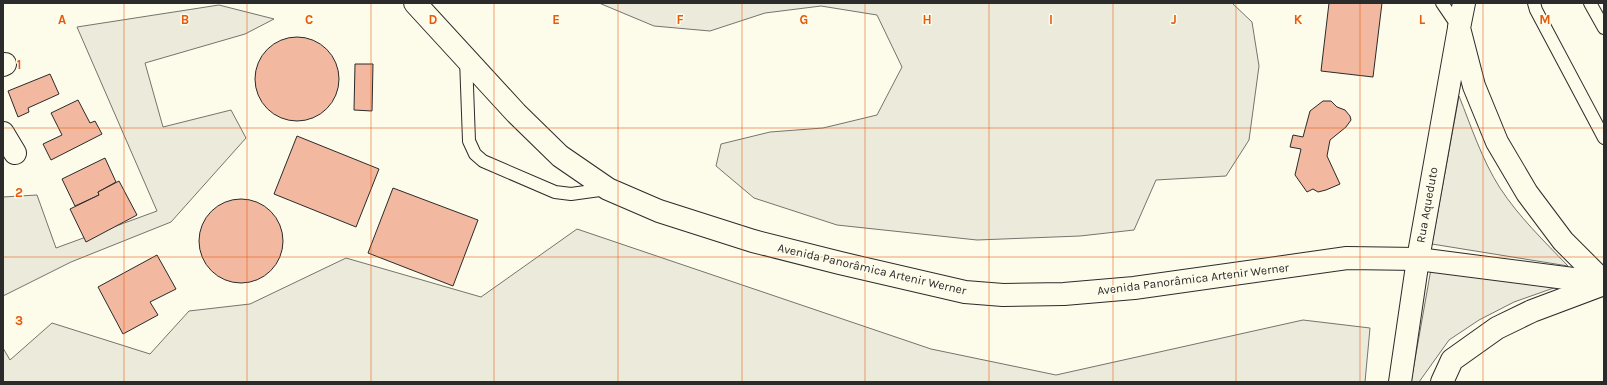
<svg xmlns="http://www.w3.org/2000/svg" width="1607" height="385" font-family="Karla,sans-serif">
<rect width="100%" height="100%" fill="#fdfbea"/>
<g fill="#ecebdb" stroke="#74746e">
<path d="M599,3h633l20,19 7,44 -10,74 -23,36 -70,4 -22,50 -54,6 -103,4 -140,-15 -83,-27 -38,-32 5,-22 49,-12 53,-4 54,-13 25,-48 -25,-52 -56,-9 -56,7 -55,18 -56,-5z"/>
<path d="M219,5l55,14 -29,15 -100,29 18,64 68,-17 15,28 -75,84 -100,40 -68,34v-99l34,-2 19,53 101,-37 -80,-184z"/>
<path d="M1459,96c12,30 23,64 41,92 19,29 44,53 68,78l-136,-22z"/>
<path d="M577,229l354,120 125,26 247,-55 67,8 -5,54h-1362v-34l7,12 42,-37 98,31 39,-43 61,-7 96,-46 135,39z"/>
<path d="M1431,269l134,15 -51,18 -35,18 -30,20 -30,42h-8z"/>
</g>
<g fill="#f2b8a0" stroke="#2b2b2b">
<path d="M1329,3h53l-9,74 -52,-6z"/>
<circle cx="297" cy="79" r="42"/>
<path d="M355,64h18l-1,47 -18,-1z"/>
<path d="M50,74l9,20 -31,14 1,4 -11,5 -10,-26z"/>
<path d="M78,100l12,23 5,-2 7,13 -51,26 -8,-16 19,-9 -11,-22z"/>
<path d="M1323,101h8l6,6 8,3 5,6 1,4 -5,7 -16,13 -3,16 13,28 -14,6 -8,2 -5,-3 -6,3 -12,-17 6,-26 -11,-2 3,-12 10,2 7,-26z"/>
<path d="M297,136l82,33 -23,58 -82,-33z"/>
<path d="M105,158l11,24 -18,10 1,3 -24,11 -13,-27z"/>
<path d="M119,181l18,34 -51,27 -16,-33 29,-14 -1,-3z"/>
<path d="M393,188l85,32 -25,66 -85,-33z"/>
<circle cx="241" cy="241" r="42"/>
<path d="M157,255l19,34 -26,13 8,13 -35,19 -25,-47z"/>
</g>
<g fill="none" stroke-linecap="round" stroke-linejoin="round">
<g stroke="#2b2b2b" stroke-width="14">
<g id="lane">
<path d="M1442,3l17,25"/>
<path d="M1534,3l2,7 68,128"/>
<path d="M1590,3l14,25"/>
<path d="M466,59l3,82 6,13 8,7 72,31 16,2 36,-5"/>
</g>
</g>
<g stroke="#2b2b2b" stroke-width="24">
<g id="street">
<path d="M3,65l2,-1"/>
<path d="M3,133l12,20"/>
<path d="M1400,382l18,-123 41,-231"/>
<path d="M1442,382l10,-22 45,-32 35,-17 72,-27"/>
</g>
</g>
<g stroke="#2b2b2b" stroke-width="24">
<g id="primary">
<path d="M415,3l101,110 44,43 48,33 51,22 94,30 87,22 125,29 38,3 61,-1 70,-6 213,-30 71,1 186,24"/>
<path d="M1464,3l-5,25 15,58 23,56 30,51 36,48 41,41"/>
</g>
</g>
<use href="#lane" stroke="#fdfbea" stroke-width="12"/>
<use href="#street" stroke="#fdfbea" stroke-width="22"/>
<use href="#primary" stroke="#fdfbea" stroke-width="22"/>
</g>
<path fill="none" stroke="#e8590c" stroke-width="1" stroke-opacity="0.55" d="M124,3v379M247,3v379M371,3v379M494,3v379M618,3v379M742,3v379M865,3v379M989,3v379M1113,3v379M1236,3v379M1360,3v379M1483,3v379M3,128h1601M3,257h1601"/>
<g text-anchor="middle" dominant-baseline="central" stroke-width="3" stroke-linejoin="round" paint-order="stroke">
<g font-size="12" fill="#2b2b2b" stroke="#fdfbea">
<text transform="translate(1427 205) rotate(-80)">Rua Aqueduto</text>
<text transform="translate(872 269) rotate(13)">Avenida Panorâmica Artenir Werner</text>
<text transform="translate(1193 279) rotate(-7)">Avenida Panorâmica Artenir Werner</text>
</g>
</g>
<g font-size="13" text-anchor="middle" font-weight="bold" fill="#e8590c" stroke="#fdfbea" stroke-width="3" stroke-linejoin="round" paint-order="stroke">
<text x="62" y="24">A</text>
<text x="185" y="24">B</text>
<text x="309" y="24">C</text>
<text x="433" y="24">D</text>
<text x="556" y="24">E</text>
<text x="680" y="24">F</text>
<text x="804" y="24">G</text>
<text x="927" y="24">H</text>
<text x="1051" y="24">I</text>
<text x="1174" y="24">J</text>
<text x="1298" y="24">K</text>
<text x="1422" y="24">L</text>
<text x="1545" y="24">M</text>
<text x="19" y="69">1</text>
<text x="19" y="197">2</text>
<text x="19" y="325">3</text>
</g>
<rect width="1607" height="385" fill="none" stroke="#2b2b2b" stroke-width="8"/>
</svg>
